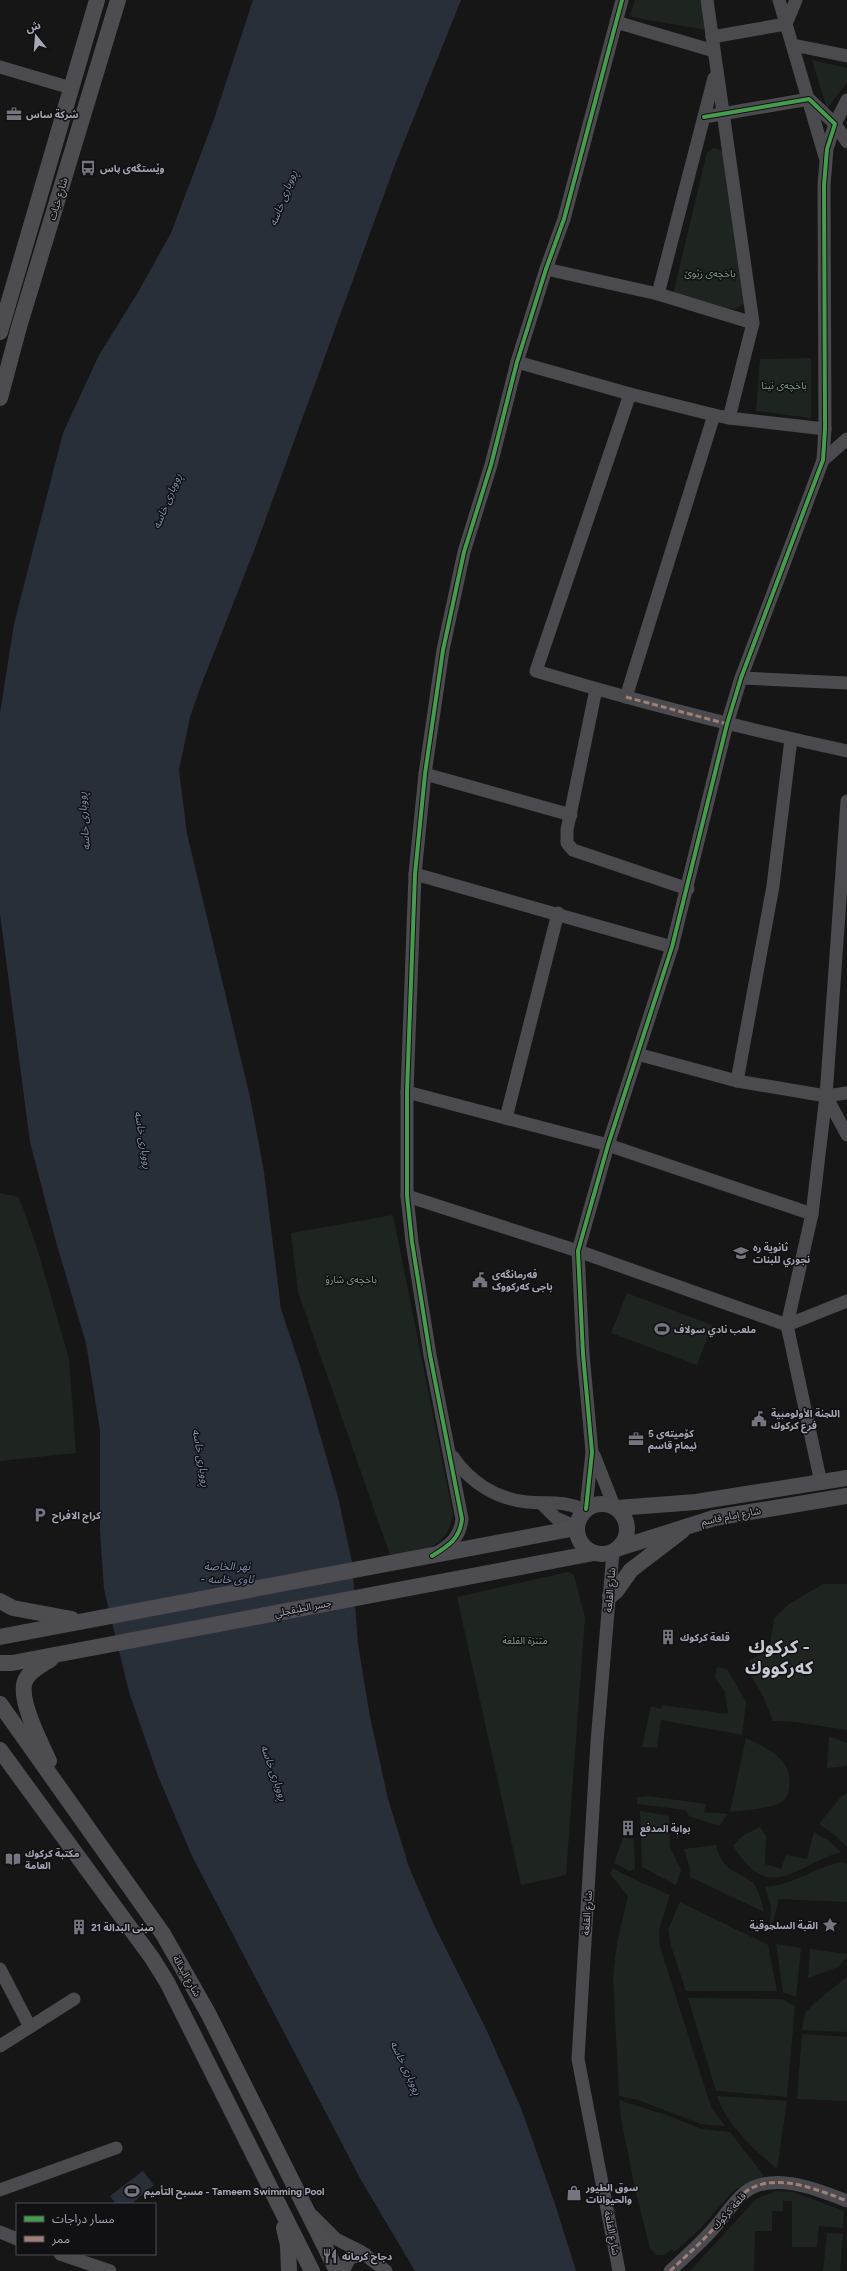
<svg xmlns="http://www.w3.org/2000/svg" width="847" height="2271" font-family="Figtree,'Noto Sans Arabic',sans-serif">
<rect width="100%" height="100%" fill="#161616"/>
<g fill="#1e2520">
<path d="M635,0h65l5,30 -73,-13 -2,-2z"/>
<path d="M812,60l35,8v14l-20,27z"/>
<path d="M714,148l9,3 21,153 -10,5 -61,-14 34,-143z"/>
<path d="M811,358v60l-55,-7 4,-52z"/>
<path d="M0,1193l19,4 18,51 32,111 7,94 -76,8z"/>
<path d="M393,1215l60,300c-7,37 -32,35 -63,40l-92,-263 -7,-59z"/>
<path d="M627,1293l85,32 -15,40 -86,-32z"/>
<path d="M568,1572l6,3 11,42 -19,258 -45,10 -64,-288z"/>
<path d="M823,1584h24v146l-51,-8 -23,-1 -11,-27 -13,-21 1,-13 19,-9 5,-33 15,-14z"/>
<path d="M717,1667l10,2 19,33 -4,33 -81,-15 -4,28 -15,-1 9,-41 10,3 1,-4 65,9 1,-2 -3,-20 -10,-15z"/>
<path d="M829,1736l18,7v23l-20,2z"/>
<path d="M746,1738c22,11 48,21 43,51 -1,7 -4,12 -10,14 -15,7 -33,7 -49,9z"/>
<path d="M847,1793v54l-11,-11 -17,-12 21,-26z"/>
<path d="M648,1796l58,8 -2,8 24,2 -9,12 -30,-10 -3,-6 -49,-6v-7z"/>
<path d="M640,1811l29,5 1,31 11,23 -5,15 -34,-18z"/>
<path d="M760,1827l6,9 -1,28 16,5 5,-14 21,4 7,-27 15,9 12,11c-48,14 -70,53 -108,-6l9,-10z"/>
<path d="M623,1838l11,1 1,30 -6,2 -15,-8z"/>
<path d="M716,1845c8,29 17,22 37,38 6,6 9,21 11,29l-74,-35v-9l-6,-19z"/>
<path d="M841,1862l6,2v38l-68,-3 -10,37 2,-29 -6,-20c29,-2 48,-19 76,-25z"/>
<path d="M613,1868c18,11 37,18 57,27l-11,34 1,18 51,160 14,19 -24,-2 -63,-24 -19,-4 -6,-119 4,-34 11,-47 -18,-22z"/>
<path d="M680,1902l88,43 9,46h-91l-15,-45 -3,-16z"/>
<path d="M776,1944l25,4 -5,49 -13,-5z"/>
<path d="M810,1949l37,5v3l-9,10 -30,11z"/>
<path d="M847,1977v55l-45,-2 3,-17 12,-12z"/>
<path d="M688,1998l94,1 13,7 -8,91 -71,-6z"/>
<path d="M802,2034l45,3v64l-50,-2z"/>
<path d="M717,2096l70,5 -10,68c-22,-18 -52,-46 -60,-73z"/>
<path d="M619,2100l50,16 33,13 28,3 34,44 -30,14 -35,40 -25,22 -2,-3 -8,6h-7l-7,-7 -14,-55 -15,-74z"/>
<path d="M775,2191l18,1 51,19 -1,17 -24,-2 -2,21h-25v-46h-9v10h-11v20h-17l-1,40h-64l66,-72z"/>
<path d="M827,2233l16,1 -3,37h-17z"/>
</g>
<g fill="#292f38">
<path d="M253,0h208l-65,162 -141,386 -53,135 -12,34 -11,53 8,64 63,263 14,75 17,137 20,60 37,128 14,65 6,82 12,73 18,82 21,68 25,58 52,104 35,79 34,96 21,67h-161l-54,-91 -169,-324 -34,-80 -29,-84 -25,-103 -4,-58v-101l-14,-87 -30,-101 -26,-100 -30,-228v-201l14,-89 49,-191 36,-78 38,-61 34,-61 43,-114z"/>
<path d="M143,2171l11,14 -23,19h-15l-6,-8z"/>
</g>
<g fill="none" stroke-linecap="round" stroke-linejoin="round">
<g stroke="#4a4a4f" stroke-width="13">
<path d="M779,0l46,157"/>
<path d="M616,22l98,29"/>
<path d="M712,37l74,-13 10,-24"/>
<path d="M793,45l54,11"/>
<path d="M0,67l71,21"/>
<path d="M847,100l-12,24 12,18"/>
<path d="M546,269l112,25 95,29"/>
<path d="M658,294l56,-216"/>
<path d="M517,362l113,32 -94,277c102,31 206,57 311,80"/>
<path d="M630,394l84,21"/>
<path d="M729,418l96,11"/>
<path d="M823,460l24,-21"/>
<path d="M741,678l106,5"/>
<path d="M596,689l-29,141v13l6,7 115,39"/>
<path d="M626,697l88,-282 15,3 24,-95 -46,-323"/>
<path d="M425,774l146,41"/>
<path d="M415,874l257,73"/>
<path d="M637,1054l100,27 89,15 21,-3"/>
<path d="M737,1081l36,-195 18,-147"/>
<path d="M407,1092l201,53 204,69"/>
<path d="M826,1096l21,39"/>
<path d="M506,1118l52,-205"/>
<path d="M407,1196l171,55 209,74 60,-24"/>
<path d="M594,1455l20,51"/>
<path d="M453,1457c17,25 43,42 74,45 22,2 36,-2 57,8"/>
<path d="M821,1483l-34,-158 25,-111 14,-118 21,-295"/>
<path d="M541,1503l15,15 20,9"/>
<path d="M586,1509l6,-57 -9,-98 -5,-103 30,-106 64,-198 55,-223 14,-46 82,-218 2,-31 -1,-244 3,-36 8,-25 -26,-25 -105,18"/>
<path d="M613,1552l-16,190 -19,317 41,212"/>
<path d="M437,1553c14,-9 23,-16 25,-34l-32,-164 -18,-113 -5,-46v-104l8,-218 10,-100 18,-124 21,-98 27,-87 26,-103 29,-93 18,-50 58,-219"/>
<path d="M0,1969l30,58"/>
<path d="M0,2046l74,-47"/>
<path d="M0,2190l116,-42"/>
<path d="M313,2216l23,23 24,12 26,20"/>
<path d="M0,2232l17,7"/>
<path d="M60,2254l50,17"/>
<path d="M343,2271l7,-13 15,-4"/>
<path d="M670,2271c15,-14 31,-28 44,-43 10,-11 19,-26 30,-35 28,-23 75,-3 103,8"/>
</g>
<g stroke="#4d4c51" stroke-width="16">
<path d="M0,332l97,-332"/>
<path d="M0,398l19,-71 99,-327"/>
<circle cx="602" cy="1529" r="25"/>
<path d="M617,1508l79,-6 151,-24"/>
<path d="M619,1548l95,-30 133,-22"/>
<path d="M610,1596l6,-5 15,-21 51,-39"/>
<path d="M0,1601l13,7 59,11"/>
<path d="M0,1637l576,-109"/>
<path d="M0,1663h12l582,-110"/>
<path d="M0,1704l163,230 45,79 129,258"/>
<path d="M0,1750l152,208 15,24 145,289"/>
<path d="M49,1761c-8,-18 -31,-61 -24,-80 4,-10 17,-16 26,-22"/>
<path d="M284,2228l4,17 1,26"/>
</g>
<g stroke="#9e8076" stroke-width="3" stroke-dasharray="6 3" stroke-linecap="butt">
<path d="M626,697l101,27"/>
<path d="M670,2271c15,-14 31,-28 44,-43 10,-11 19,-26 30,-35 28,-23 75,-3 103,8"/>
</g>
<g stroke="#111012" stroke-width="6">
<g id="cycleway">
<path d="M586,1509l6,-57 -9,-98 -5,-103 30,-106 64,-198 55,-223 14,-46 82,-218 2,-31 -1,-244 3,-36 8,-25 -26,-25 -105,18"/>
<path d="M432,1556c16,-10 28,-17 30,-37l-32,-164 -18,-113 -5,-46v-104l8,-218 10,-100 18,-124 21,-98 27,-87 26,-103 29,-93 18,-50 58,-219"/>
</g>
</g>
<use href="#cycleway" stroke="#469c4c" stroke-width="4"/>
</g>
<defs>
<g id="office-bare" transform="scale(1.2)"><path d="M-6-3h4V-5.5h4V-3h4V5H-6ZM-1-4.5V-3h2v-1.5ZM-6 0V1H6V0Z" fill="#74757f" stroke="#111012" stroke-width="2.5" paint-order="stroke"/></g>
<g id="bus-bare" transform="scale(1.2)"><path d="M-5-6H5V4H4V6H2V4H-2V6H-4V4H-5ZM-3.5-4V0h7V-4ZM-3.5 1.2v1.5H-2V1.2ZM2 1.2v1.5H3.5V1.2Z" fill="#74757f" stroke="#111012" stroke-width="2.5" paint-order="stroke"/></g>
<g id="school-bare" transform="scale(1.2)"><path d="M0-5L7-2L0 1L-7-2ZM-4 1L0 2.5L4 1V4Q0 6-4 4Z" fill="#74757f" stroke="#111012" stroke-width="2.5" paint-order="stroke"/></g>
<g id="civic-bare" transform="scale(1.2)"><path d="M-.6-6.5H3V-4.5H.6V-3L4-1V1h2V6H-6V1h2V-1L-.6-3ZM-1.2 2.5V6h2.4V2.5Z" fill="#74757f" stroke="#111012" stroke-width="2.5" paint-order="stroke"/></g>
<g id="stadium-bare" transform="scale(1.2)"><path d="M0-5a6.5 5 0 1 0 0 10a6.5 5 0 1 0 0-10ZM-3.5-1.8h7v3.6h-7Z" fill="#74757f" stroke="#111012" stroke-width="2.5" paint-order="stroke"/></g>
<g id="parking-bare" transform="scale(1.2)"><path d="M-3.5-5.5H1a3.5 3.5 0 0 1 0 7H-1V5.5H-3.5ZM-1-3.4V-.6H.8a1.4 1.4 0 0 0 0-2.8Z" fill="#74757f" stroke="#111012" stroke-width="2.5" paint-order="stroke"/></g>
<g id="building-bare" transform="scale(1.2)"><path d="M-4-6H4V6H1V3H-1V6H-4ZM-2.5-4.3h1.7v1.8h-1.7ZM.8-4.3h1.7v1.8H.8ZM-2.5-1h1.7V.8h-1.7ZM.8-1h1.7V.8H.8Z" fill="#74757f" stroke="#111012" stroke-width="2.5" paint-order="stroke"/></g>
<g id="library-bare" transform="scale(1.2)"><path d="M-6-4Q-3-5.5-.7-3.5V5Q-3 3-6 4ZM6-4Q3-5.5 .7-3.5V5Q3 3 6 4Z" fill="#74757f" stroke="#111012" stroke-width="2.5" paint-order="stroke"/></g>
<g id="sight-bare" transform="scale(1.2)"><path d="M0-6L1.8-2.2L6-1.7L2.9 1.2L3.7 5.4L0 3.3L-3.7 5.4L-2.9 1.2L-6-1.7L-1.8-2.2Z" fill="#74757f" stroke="#111012" stroke-width="2.5" paint-order="stroke"/></g>
<g id="shop-bare" transform="scale(1.2)"><path d="M-5-2.5h2.3a2.7 3.5 0 0 1 5.4 0H5L5.5 6h-11ZM-1.5-2.5h3a1.5 2.3 0 0 0-3 0Z" fill="#74757f" stroke="#111012" stroke-width="2.5" paint-order="stroke"/></g>
<g id="restaurant-bare" transform="scale(1.2)"><path d="M-5-6h1v4h1v-4h1v4h1v-4h1v5L-1.5 .5V6h-2V.5L-5-1ZM5-6V6H3V1.5H1.5Q1.5-4 5-6Z" fill="#74757f" stroke="#111012" stroke-width="2.5" paint-order="stroke"/></g>
</defs>
<g fill-rule="evenodd">
<use href="#office-bare" x="14" y="114"/>
<use href="#bus-bare" x="88" y="168"/>
<use href="#school-bare" x="741" y="1253"/>
<use href="#civic-bare" x="480" y="1280"/>
<use href="#stadium-bare" x="662" y="1329"/>
<use href="#civic-bare" x="759" y="1419"/>
<use href="#office-bare" x="636" y="1439"/>
<use href="#parking-bare" x="40" y="1515"/>
<use href="#building-bare" x="668" y="1637"/>
<use href="#building-bare" x="628" y="1828"/>
<use href="#library-bare" x="13" y="1859"/>
<use href="#sight-bare" x="830" y="1925"/>
<use href="#building-bare" x="79" y="1927"/>
<use href="#stadium-bare" x="132" y="2191"/>
<use href="#shop-bare" x="574" y="2193"/>
<use href="#restaurant-bare" x="330" y="2256"/>
</g>
<g text-anchor="middle" dominant-baseline="central" stroke-width="3" stroke-linejoin="round" paint-order="stroke">
<g font-size="10" font-weight="bold" fill="#a7a8b7" stroke="#111012" text-anchor="start">
<text x="26" y="114">شركة ساس</text>
<text x="100" y="168">وێستگەی پاس</text>
<text x="753" y="1247">ثانوية ره<tspan x="753" dy="12">نجوري للبنات</tspan></text>
<text x="492" y="1274">فەرمانگەی<tspan x="492" dy="12">باجی کەرکووک</tspan></text>
<text x="674" y="1329">ملعب نادي سولاف</text>
<text x="771" y="1413">اللجنة الأولومبية<tspan x="771" dy="12">فرع كركوك</tspan></text>
<text x="648" y="1433">کۆمیتەی 5<tspan x="648" dy="12">ئیمام قاسم</tspan></text>
<text x="52" y="1515">كراج الافراح</text>
<text x="680" y="1637">قلعة كركوك</text>
<text x="640" y="1828">بوابة المدفع</text>
<text x="25" y="1853">مكتبة كركوك<tspan x="25" dy="12">العامة</tspan></text>
<text x="818" y="1925" text-anchor="end">القبة السلجوقية</text>
<text x="91" y="1927">مبنى البدالة 21</text>
<text x="586" y="2187">سوق الطيور<tspan x="586" dy="12">والحيوانات</tspan></text>
<text x="144" y="2191">مسبح التأميم - Tameem Swimming Pool</text>
<text x="342" y="2256">دجاج کرمانە</text>
</g>
<g font-size="10" fill="#a7a8b7" stroke="#111012">
<text transform="translate(58 199) rotate(-73)">شارع خبات</text>
<text transform="translate(731 1516) rotate(-11)">شارع إمام قاسم</text>
<text transform="translate(610 1590) rotate(-85)">شارع القلعة</text>
<text transform="translate(303 1608) rotate(-11)">جسر الطبقجلي</text>
<text transform="translate(587 1913) rotate(-86)">شارع القلعة</text>
<text transform="translate(187 1976) rotate(60)">شارع البدالة</text>
<text transform="translate(729 2211) rotate(-48)">قلعة كركوك</text>
<text transform="translate(612 2233) rotate(79)">شارع القلعة</text>
</g>
<g font-size="10" fill="#7ea288" stroke="#111012">
<text x="710" y="273">باخچەی زێوێ</text>
<text x="784" y="385">باخچەی نینا</text>
<text x="351" y="1279">باخچەی شارۆ</text>
<text x="525" y="1640">متنزة القلعة</text>
</g>
<g font-size="11" font-style="italic" fill="#7e8eb2" stroke="#111012">
<text transform="translate(283 198) rotate(-69)">ڕووباری خاسە</text>
<text transform="translate(167 501) rotate(-68)">ڕووباری خاسە</text>
<text transform="translate(84 821) rotate(-95)">ڕووباری خاسە</text>
<text transform="translate(143 1140) rotate(80)">ڕووباری خاسە</text>
<text transform="translate(201 1458) rotate(80)">ڕووباری خاسە</text>
<text x="227" y="1566">نهر الخاصة<tspan x="227" dy="13">- ئاوی خاسە</tspan></text>
<text transform="translate(274 1773) rotate(70)">ڕووباری خاسە</text>
<text transform="translate(406 2068) rotate(64)">ڕووباری خاسە</text>
</g>
<g font-size="18" font-weight="bold" fill="#c8c9d3" stroke="#111012">
<text x="779" y="1647">كركوك -<tspan x="779" dy="21">کەرکووك</tspan></text>
</g>
</g>
<rect x="16" y="2203" width="140" height="52" fill="#111012" stroke="#4d4d54"/>
<rect x="24" y="2216" width="20" height="6" fill="#469c4c" stroke="#4d4d54"/>
<text x="52" y="2223" font-size="12" fill="#a7a8b7">مسار دراجات</text>
<rect x="24" y="2236" width="20" height="6" fill="#9e8076" stroke="#4d4d54"/>
<text x="52" y="2243" font-size="12" fill="#a7a8b7">ممر</text>
<g transform="translate(36 36) rotate(343)" stroke="#111012" stroke-width="3" paint-order="stroke">
<path d="M0-3L7 15L0 10L-7 15Z" fill="#a7a8b7"/>
<text y="-6" font-size="11" font-weight="bold" text-anchor="middle" fill="#a7a8b7">ش</text>
</g>
</svg>
